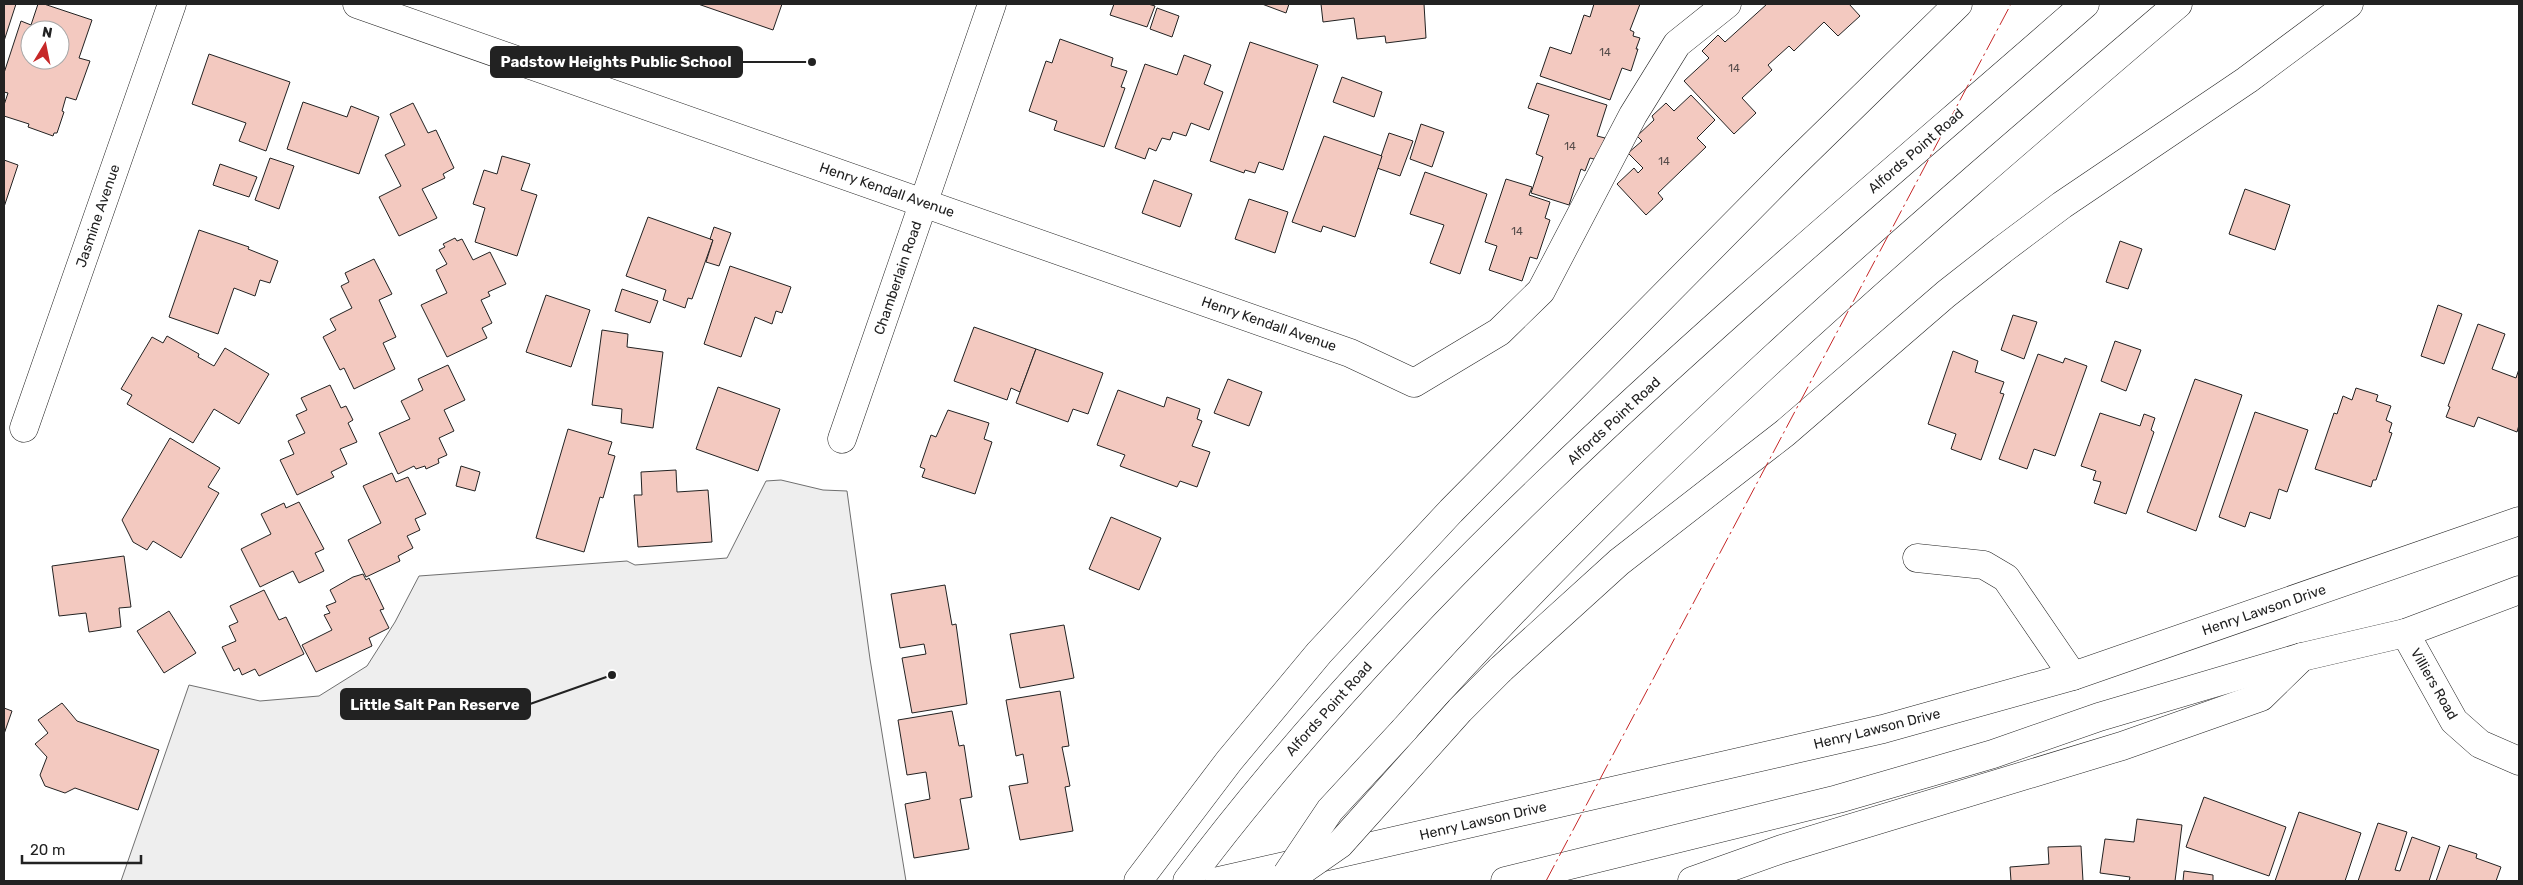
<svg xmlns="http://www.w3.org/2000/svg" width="2523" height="885" font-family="Rubik,sans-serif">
<rect width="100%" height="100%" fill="#fff"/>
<path fill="#eee" stroke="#6f6f6f" d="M781,480l42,10 24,1 23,168 36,222h-785l68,-196 71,16 59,-5 48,-30 28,-44 24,-46 208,-15 8,4 92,-7 39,-77z"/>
<g fill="#f3c9c0" stroke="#222" fill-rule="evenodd">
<path d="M4,4h12l-12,37z"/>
<path d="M38,4h6l48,16 -13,38 11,3 -14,39 -10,-3 -4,14 2,1 -7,21h-3l-1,3 -25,-9 1,-3 -25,-8v-11l4,-12 -4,-1v-19l17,-52 10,4zM30,30h30v30h-30z"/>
<path d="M698,4h84l-9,26z"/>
<path d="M1114,4h34l7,2 -8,21 -37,-12z"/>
<path d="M1262,4h27l-3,9z"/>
<path d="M1321,4h103l2,34 -40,5 -1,-7 -28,3 -3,-21 -31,4z"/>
<path d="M1594,4h46l-10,26 4,2 -1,4 7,2 -4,11h2l-7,22 -9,-3 -12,32 -70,-24 10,-29 21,7 13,-39 6,2z"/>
<path d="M1767,4h82l11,12 -22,20 -14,-14 -30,29 -5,-5 -21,19 4,5 -30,28 14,15 -22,21 -50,-53 25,-23 -7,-7 16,-16 7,7z"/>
<path d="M1157,8l22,8 -7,21 -22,-8z"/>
<path d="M1060,39l53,19 -2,8 16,5 -6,16 4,1 -21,59 -50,-17 3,-9 -28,-10 17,-50 6,2z"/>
<path d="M1250,42l68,23 -35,105 -24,-8 -4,11 -10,-3 -1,3 -34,-12z"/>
<path d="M209,54l81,28 -24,69 -27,-10 7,-18 -54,-19z"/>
<path d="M1184,55l27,10 -7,19 19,8 -14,38 -18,-7 -5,13 -13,-4 -3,8 -8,-2 -6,13 -7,-3 -4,11 -30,-11 30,-84 32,11z"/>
<path d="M1342,77l40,15 -8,25 -41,-15z"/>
<path d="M1537,83l70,22 -10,31 8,2 -7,22 -8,-2 -5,13 -4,-2 -12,36 -38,-12 12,-36 -7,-3 13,-39 -21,-7z"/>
<path d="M1691,95l24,25 -18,18 9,9 -48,46 5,6 -17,16 -29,-31 17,-16 4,5 5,-5 -15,-15 14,-12 -5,-5 17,-16 -2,-4 14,-13 8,8z"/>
<path d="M303,102l44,15 4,-11 28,11 -20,57 -72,-25z"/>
<path d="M413,103l15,30 8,-3 18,38 -11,6 2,4 -23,11 15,29 -38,18 -20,-39 22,-11 -16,-31 20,-10 -15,-31z"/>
<path d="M1421,124l23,8 -12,35 -22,-8z"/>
<path d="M1389,133l24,8 -13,35 -23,-8z"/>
<path d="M1324,136l58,20 -27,81 -32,-11 -2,6 -29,-10z"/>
<path d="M502,156l28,8 -9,26 16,5 -20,61 -42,-14 10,-34 -12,-4 11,-34 13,4z"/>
<path d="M270,158l24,8 -15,43 -24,-9z"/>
<path d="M4,160l14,5 -14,42z"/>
<path d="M220,164l37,13 -8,20 -36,-12z"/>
<path d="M1425,172l62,22 -27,80 -30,-11 14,-38 -34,-11z"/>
<path d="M1506,179l26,8 -3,8 21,7 -5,16 5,2 -13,39 -7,-2 -8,24 -33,-11 8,-24 -12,-4z"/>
<path d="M1154,180l38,14 -12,33 -38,-14z"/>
<path d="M2245,189l45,16 -15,45 -46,-16z"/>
<path d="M1249,199l39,13 -13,41 -40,-14z"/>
<path d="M648,217l65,23 -21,59 -4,-1 -3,10 -22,-8 3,-10 -40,-14z"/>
<path d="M714,227l17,6 -12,33 -13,-4 7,-22 -3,-1z"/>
<path d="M199,230l50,17 -1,2 30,12 -8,22 -10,-3 -5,16 -21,-8 -16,46 -49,-17z"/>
<path d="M455,238l2,3 5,-2 11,21 17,-8 16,32 -18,8 2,4 -9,4 11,23 -10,5 5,10 -40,19 -26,-52 26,-12 -11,-23 11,-6 -8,-14 6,-3 -2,-3z"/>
<path d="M2120,241l22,8 -14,40 -22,-7z"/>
<path d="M374,259l18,35 -13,6 17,37 -13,6 12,26 -41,20 -10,-21 -4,2 -17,-33 13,-7 -6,-11 22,-11 -11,-22 8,-4 -4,-9z"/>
<path d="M730,266l61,21 -9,26 -6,-2 -4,13 -17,-7 -14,40 -37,-13z"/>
<path d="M622,289l36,12 -8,22 -35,-12z"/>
<path d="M546,295l44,15 -19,57 -45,-15z"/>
<path d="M2438,305l24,9 -18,50 -23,-8z"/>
<path d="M2013,315l24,7 -13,37 -23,-9z"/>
<path d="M2478,324l27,10 -13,35 24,9 3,-9v56l-2,7 -39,-15 -4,10 -28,-10 4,-10 -2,-1z"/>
<path d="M974,327l62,22 -16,43 -9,-4 -4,12 -53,-19z"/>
<path d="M602,330l26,4 -1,13 36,5 -10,76 -32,-5 1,-14 -30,-4z"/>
<path d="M167,336l32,18 -1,3 16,9 11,-18 44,26 -30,50 -25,-15 -21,34 -66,-39 5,-9 -11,-6 31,-52 11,6z"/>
<path d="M2115,341l26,9 -15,41 -25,-10z"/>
<path d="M1036,349l67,24 -15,41 -15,-5 -5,13 -52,-19z"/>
<path d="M1953,351l25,10 -3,11 29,10 -4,11 4,1 -23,66 -30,-11 5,-15 -28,-10z"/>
<path d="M2038,354l25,9 2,-5 22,8 -32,90 -21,-7 -7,20 -28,-10z"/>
<path d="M448,365l17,35 -21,10 10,21 -15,7 8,17 -9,4 1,4 -13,6 -1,-3 -9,3 -2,-3 -16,8 -19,-41 31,-14 -9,-18 22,-11 -5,-11z"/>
<path d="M1228,379l34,13 -13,34 -35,-13z"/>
<path d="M2195,379l47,16 -46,136 -49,-19z"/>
<path d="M330,385l11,23 5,-2 7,14 -5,3 9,19 -17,7 7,15 -16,8 3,5 -37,18 -17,-35 14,-6 -6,-13 17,-8 -9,-18 11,-5 -6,-12z"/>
<path d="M718,387l62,22 -22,62 -62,-22z"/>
<path d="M2356,388l22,7 -2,6 15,5 -5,14 6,3 -3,9 3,1 -16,47h-3l-2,7 -56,-18 19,-56 3,1 6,-18 9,4z"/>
<path d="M1118,390l46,17 3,-10 33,12 -3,10 5,2 -10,25 18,6 -13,35 -17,-6 -3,6 -57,-21 5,-11 -28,-10z"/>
<path d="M948,410l41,13 -5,16 8,3 -17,52 -53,-17 3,-8 -5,-2 11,-32 5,2z"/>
<path d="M2255,412l53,18 -21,62 -8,-3 -9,30 -20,-7 -5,15 -26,-10z"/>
<path d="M2100,413l40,13 4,-12 11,4 -4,12 3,2 -28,82 -32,-11 7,-21 -8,-2 3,-9 -15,-5z"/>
<path d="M568,429l44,13 -4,12 7,2 -12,42 -3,-1 -16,55 -48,-14z"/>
<path d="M170,438l50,30 -12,19 11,6 -38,65 -28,-17 -6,9 -14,-8 -11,-22z"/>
<path d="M461,466l19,6 -5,19 -19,-5z"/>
<path d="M676,470l1,22 31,-2 4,52 -74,5 -4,-52h8l-1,-23z"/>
<path d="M392,473l4,9 12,-5 18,37 -11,5 5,11 -13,6 6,12 -15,8 2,5 -34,16 -18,-37 33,-17 -18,-37z"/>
<path d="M299,502l25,47 -9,4 9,18 -25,12 -6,-12 -33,16 -19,-38 30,-15 -10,-20 23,-11 2,5z"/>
<path d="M1111,517l50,21 -22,52 -50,-21z"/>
<path d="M124,556l7,51 -12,1 2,19 -32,5 -3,-19 -27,3 -7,-50z"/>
<path d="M363,574l3,6 3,-2 15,31 -4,1 9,18 -20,10 3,8 -56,26 -14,-27 30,-15 -8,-15 6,-2 -4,-7 10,-4 -6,-12 23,-13z"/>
<path d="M945,585l7,40 4,-1 11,80 -55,9 -10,-55 24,-4 -2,-10 -24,4 -9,-54z"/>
<path d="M264,590l15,30 7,-3 18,37 -45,22 -4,-7 -13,6 -3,-7 -5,3 -12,-24 14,-6 -7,-15 9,-4 -8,-16z"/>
<path d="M169,611l27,42 -32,20 -27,-42z"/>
<path d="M1064,625l10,53 -54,10 -10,-54z"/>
<path d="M1060,691l9,55 -7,1 8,39 -5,1 8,44 -53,9 -11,-54 19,-3 -5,-29 -7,2 -10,-56z"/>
<path d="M62,703l15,18 82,29 -21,60 -63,-22 -10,5 -20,-7 -5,-11 7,-18 -12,-13 13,-11 -10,-13z"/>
<path d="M4,708l8,3 -8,23z"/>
<path d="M952,711l7,35 5,-1 8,52 -12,2 9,50 -55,9 -9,-54 25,-5 -4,-27 -19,3 -9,-55z"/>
<path d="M2204,797l82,30 -17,49 -83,-29z"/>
<path d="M2299,812l62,21 -16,48h-70z"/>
<path d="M2137,819l45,6 -7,56h-46l1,-4 -30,-4 5,-34 29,3z"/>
<path d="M2378,823l29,9 -12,38 5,1 12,-34 28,10 -11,34h-71z"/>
<path d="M2449,845l28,9 -1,4 25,9 -5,14h-60z"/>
<path d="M2081,846l2,35h-72l-1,-14 39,-3 -1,-17z"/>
<path d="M2184,871l29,4v6h-30z"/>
</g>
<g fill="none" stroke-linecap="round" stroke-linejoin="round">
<g stroke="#222" stroke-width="29">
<g id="minor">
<path d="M357,4l993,349 64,30 85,-51 42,-41 92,-176 44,-71 50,-40"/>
<path d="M24,428l148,-424"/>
<path d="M842,439l150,-435"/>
<path d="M1917,558l67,7 22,13 67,98"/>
<path d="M2405,633l49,88 26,23 39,17"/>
</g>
</g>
<g stroke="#222" stroke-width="29">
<g id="major">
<path d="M1219,881l664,-152 190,-53 446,-155"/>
<path d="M1505,881l333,-82 155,-45 106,-37 203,-60 103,-24 114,-43"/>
</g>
</g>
<g stroke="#222" stroke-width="29">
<g id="highway">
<path d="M1500,670l119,-108 166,-129 161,-139 56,-44 60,-45 185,-125 102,-76"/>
<path d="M1404,730c235,-266 505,-496 774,-726"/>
<path d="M1138,881l91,-120 90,-108 132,-142 342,-346 165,-161"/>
<path d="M1187,881c252,-335 584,-602 898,-877"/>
<path d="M1692,881l90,-32 340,-103 139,-49 41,-40"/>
</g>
</g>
<use href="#minor" stroke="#fff" stroke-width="28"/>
<use href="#major" stroke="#fff" stroke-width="28"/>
<use href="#highway" stroke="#fff" stroke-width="28"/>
<g stroke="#222" stroke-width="29" stroke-linecap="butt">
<g id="highway-bridge">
<path d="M1287,874l43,-64 74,-80"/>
<path d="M1287,881l53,-37 120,-134 40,-40"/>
</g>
</g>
<use href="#highway-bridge" stroke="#fff" stroke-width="28"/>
<path stroke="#c62828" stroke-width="1" stroke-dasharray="18 4 2.5 4" stroke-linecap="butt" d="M1546,881l465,-877"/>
</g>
<g text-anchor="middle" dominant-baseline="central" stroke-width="4" stroke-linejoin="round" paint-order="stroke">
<g font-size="11" fill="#564c4a">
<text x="1605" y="52">14</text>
<text x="1734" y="68">14</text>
<text x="1570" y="146">14</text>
<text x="1664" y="161">14</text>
<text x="1517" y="231">14</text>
</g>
<g font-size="14" fill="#222" stroke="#fff">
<text transform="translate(1916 151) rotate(-41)">Alfords Point Road</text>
<text transform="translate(887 190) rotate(19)">Henry Kendall Avenue</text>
<text transform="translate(98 216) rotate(-71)">Jasmine Avenue</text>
<text transform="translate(898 278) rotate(-71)">Chamberlain Road</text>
<text transform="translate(1269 324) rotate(19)">Henry Kendall Avenue</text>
<text transform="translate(1614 421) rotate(-43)">Alfords Point Road</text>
<text transform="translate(2264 610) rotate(-19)">Henry Lawson Drive</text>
<text transform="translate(2434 684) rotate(60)">Villiers Road</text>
<text transform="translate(1329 709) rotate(-48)">Alfords Point Road</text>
<text transform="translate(1877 729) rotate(-14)">Henry Lawson Drive</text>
<text transform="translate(1483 821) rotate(-13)">Henry Lawson Drive</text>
</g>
</g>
<path fill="none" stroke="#222" stroke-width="2" d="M812 62L742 62M612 675L530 704"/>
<g fill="#222" stroke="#fff" stroke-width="2">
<circle cx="812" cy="62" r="5"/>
<circle cx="612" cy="675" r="5"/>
</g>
<g fill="#222" stroke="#222" stroke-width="2">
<rect x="491" y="47" width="251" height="30" rx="5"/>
<rect x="341" y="689" width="189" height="30" rx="5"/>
</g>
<g font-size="15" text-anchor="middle" font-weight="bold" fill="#fff">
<text x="616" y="67">Padstow Heights Public School</text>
<text x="435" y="710">Little Salt Pan Reserve</text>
</g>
<rect width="2523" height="885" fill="none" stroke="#222222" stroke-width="10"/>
<g transform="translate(45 45) rotate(10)"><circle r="24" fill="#ffffff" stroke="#a7a7a7"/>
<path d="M0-4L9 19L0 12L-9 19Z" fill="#c62828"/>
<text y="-8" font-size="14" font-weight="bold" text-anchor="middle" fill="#222222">N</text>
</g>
<path d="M22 855v8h119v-8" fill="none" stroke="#222222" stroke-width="2.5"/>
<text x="30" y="855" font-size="15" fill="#222222" stroke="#ffffff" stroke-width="4" paint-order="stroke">20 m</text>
</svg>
